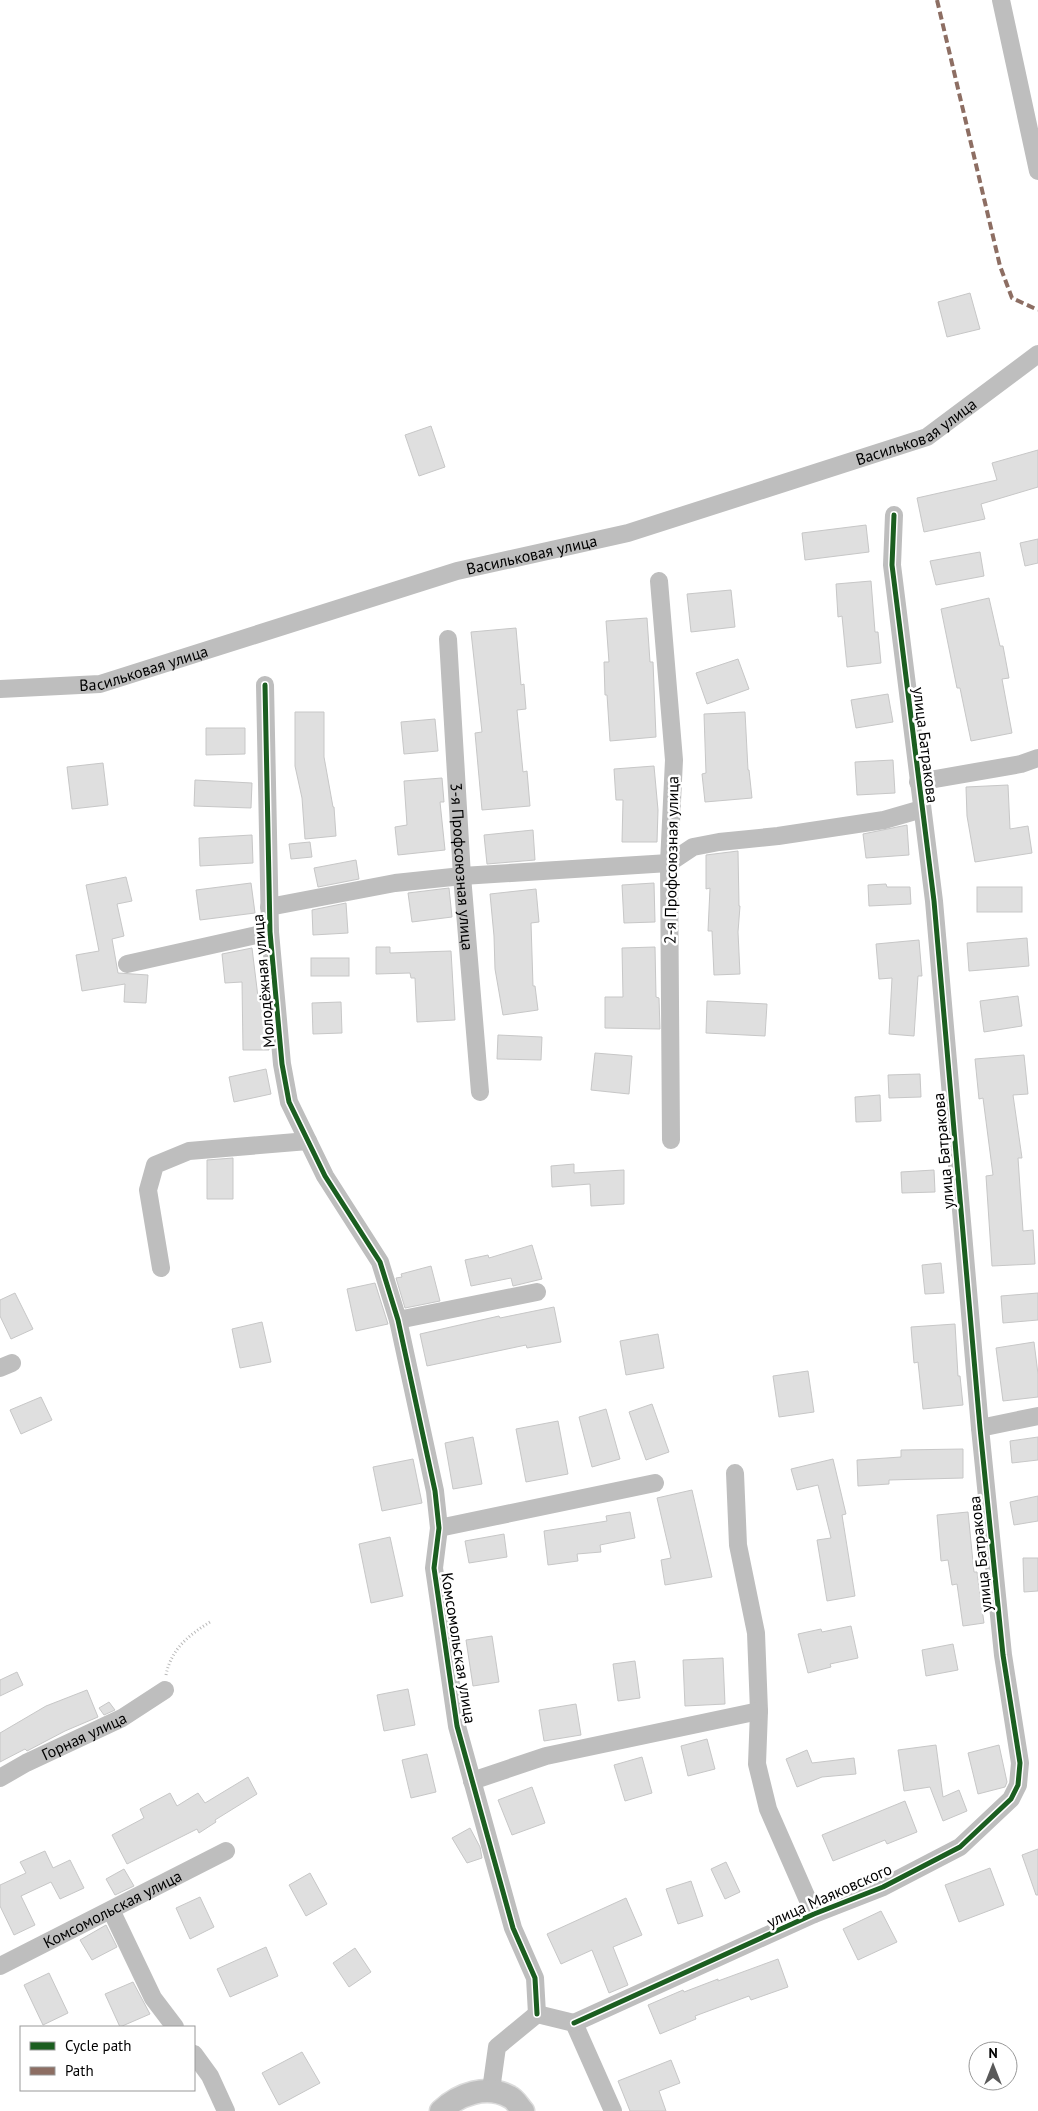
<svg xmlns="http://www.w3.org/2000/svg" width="1038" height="2111" font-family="'PT Sans',sans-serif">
<rect width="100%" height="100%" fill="#fff"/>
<g fill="#dfdfdf" stroke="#c7c7c7">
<path d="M970,293l10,36 -33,8 -9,-35z"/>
<path d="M431,426l14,41 -26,9 -14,-41z"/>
<path d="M1038,450v37l-57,17 4,15 -61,13 -7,-34 80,-18 -5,-17z"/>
<path d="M866,525l3,27 -64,8 -3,-27z"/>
<path d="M1038,539v24l-13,3 -5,-23z"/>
<path d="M980,552l4,24 -48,9 -6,-24z"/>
<path d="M871,581l4,51h3l3,31 -34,4 -5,-51 -4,1 -2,-33z"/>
<path d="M731,590l4,37 -44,5 -4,-38z"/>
<path d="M989,598l11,48h3l6,32 -7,1 10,54 -41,8 -11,-53h-3l-16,-79z"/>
<path d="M647,618l3,44h3l3,75 -46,4 -3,-46h-2l-1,-33h5l-3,-41z"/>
<path d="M516,628l5,57 3,-1 2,25 -9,1 6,62 4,-1 3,35 -48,4 -7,-77 7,-1 -11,-100z"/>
<path d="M738,659l11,30 -42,15 -11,-31z"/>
<path d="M888,694l5,28 -37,6 -5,-28z"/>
<path d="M295,712h29v45l9,50h1l2,29 -31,3 -3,-41 -7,-32z"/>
<path d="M745,712l3,58h1l3,28 -47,4 -3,-28 4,-1 -2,-59z"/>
<path d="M435,719l3,32 -34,3 -3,-32z"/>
<path d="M206,728h39v26l-39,1z"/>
<path d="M893,760l2,33 -38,2 -2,-33z"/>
<path d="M103,763l5,42 -36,4 -5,-42z"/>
<path d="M654,766l4,44 -1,32h-35l1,-42h-7l-2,-31z"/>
<path d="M442,778l2,24h-4l5,48 -47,5 -3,-28 12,-2 -3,-44z"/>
<path d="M195,780l57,3 -1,25 -57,-2z"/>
<path d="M1008,785l2,44 18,-3 4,27 -57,9 -8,-46 -1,-29z"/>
<path d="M907,825l2,30 -43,3 -3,-24z"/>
<path d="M533,830l2,30 -48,4 -3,-29z"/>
<path d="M252,835l1,28 -53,3 -1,-28z"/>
<path d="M310,842l2,15 -21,2 -2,-15z"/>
<path d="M738,851l1,55h1l-2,26 2,42 -26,1 -2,-44h-4l2,-43 -4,1v-34z"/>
<path d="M356,860l3,19 -41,8 -4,-19z"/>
<path d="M126,877l6,24 -15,3 7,32 -12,3 6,34 30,2 -2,28 -22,-1 1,-18 -43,7 -6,-36 23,-4 -13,-66z"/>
<path d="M251,883l4,30 -55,7 -4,-30z"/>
<path d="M654,883l1,39 -31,1 -2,-38z"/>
<path d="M886,884l1,3h23l1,17 -42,2 -1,-21z"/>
<rect x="977" y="887" width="45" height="25"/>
<path d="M449,888l3,29 -40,5 -4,-29z"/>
<path d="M536,889l3,33 -8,1 2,63h2l3,24 -35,5 -8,-46 -1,-33 -4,-42z"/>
<path d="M346,903l2,30 -35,2 -1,-25z"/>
<path d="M1027,938l2,28 -60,5 -2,-28z"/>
<path d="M919,940l3,36h-4l-4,60 -25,-2 3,-56 -13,1 -3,-35z"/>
<path d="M376,947h14v6l61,-2 4,69 -38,2 -2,-44h-4l-1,-5 -34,1z"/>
<path d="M655,947l1,50 3,1 1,31 -55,-1v-31h18l-1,-49z"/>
<path d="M252,948l6,49h7l4,53h-26l-1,-68 -17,1 -3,-29z"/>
<rect x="311" y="958" width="38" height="18"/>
<path d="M1018,996l4,30 -38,6 -4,-31z"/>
<path d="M707,1001l60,3 -2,32 -59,-3z"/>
<path d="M341,1002l1,31 -29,1 -1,-31z"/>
<path d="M498,1035l44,2 -1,23 -44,-1z"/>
<path d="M595,1053l37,3 -3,38 -38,-4z"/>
<path d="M1024,1055l4,39 -15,1 9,63h-4l5,73 10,-1 2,34 -43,2 -6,-90 7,-1 -10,-77 -4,1 -4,-40z"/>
<path d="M266,1069l5,25 -37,8 -5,-25z"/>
<path d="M920,1074l1,23 -32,1 -1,-23z"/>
<path d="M880,1095l1,26 -25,1 -1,-25z"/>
<path d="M233,1158v41h-26v-39z"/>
<path d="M574,1164v9l50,-3v34l-33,2 -1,-22 -38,3 -1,-21z"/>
<path d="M934,1170l1,22 -33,1 -1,-21z"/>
<path d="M532,1245l10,34 -29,7 -2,-8 -40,8 -6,-26 23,-5 1,3z"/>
<path d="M941,1263l3,30 -19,1 -3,-29z"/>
<path d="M431,1266l9,35 -35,7 -9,-30 6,-1 -1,-3z"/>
<path d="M375,1283l13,41 -32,7 -9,-42z"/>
<path d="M15,1293l18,36 -22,10 -11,-23v-16z"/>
<path d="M1038,1293v27l-35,3 -2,-27z"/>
<path d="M554,1307l7,35 -34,6 -1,-3 -99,21 -7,-32 79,-18 1,2z"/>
<path d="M262,1322l9,40 -31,6 -8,-39z"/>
<path d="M955,1324l3,52h2l3,29 -40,4 -5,-47 -4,1 -3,-36z"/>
<path d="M658,1334l6,34 -38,7 -6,-34z"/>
<path d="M1034,1342l4,32v23l-35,4 -7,-53z"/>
<path d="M808,1371l6,41 -35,5 -6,-41z"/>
<path d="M41,1397l11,23 -31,14 -11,-24z"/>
<path d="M652,1404l17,48 -23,8 -17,-48z"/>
<path d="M606,1409l14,50 -28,8 -13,-50z"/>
<path d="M558,1421l10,53 -42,8 -10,-53z"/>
<path d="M473,1437l9,47 -29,5 -8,-46z"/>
<path d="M1038,1437v23l-26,3 -2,-22z"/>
<path d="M963,1449v29l-74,2v4l-31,2 -1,-26 44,-3v-7z"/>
<path d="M413,1459l9,44 -40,8 -9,-44z"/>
<path d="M833,1459l13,55 -4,1 13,81 -28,5 -10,-61 14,-2 -13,-53 -21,5 -6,-21z"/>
<path d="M692,1490l20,87 -47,8 -4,-25 10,-2 -14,-60z"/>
<path d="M1038,1496v25l-24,4 -4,-23z"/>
<path d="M630,1512l5,26 -35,7 1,7 -24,2 1,7 -30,4 -4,-34 63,-10 -1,-5z"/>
<path d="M968,1512l6,60h3l7,51 -21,3 -6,-42 -5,1 -4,-25 -7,1 -4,-46z"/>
<path d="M504,1534l3,23 -38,6 -4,-22z"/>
<path d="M390,1537l13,59 -32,7 -12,-59z"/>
<path d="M1023,1558h15v33l-14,1z"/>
<path d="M851,1626l7,32 -28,6 1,3 -23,6 -10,-39 23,-5 1,3z"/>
<path d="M492,1636l7,46 -26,4 -7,-46z"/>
<path d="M953,1644l5,26 -32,6 -4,-26z"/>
<path d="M723,1658l2,46 -40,2 -2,-46z"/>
<path d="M635,1661l5,37 -22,3 -5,-37z"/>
<path d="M17,1672l6,13 -23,11v-16z"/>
<path d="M408,1689l7,36 -31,6 -7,-36z"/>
<path d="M87,1690l11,27 -33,14 -38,20 -2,-2 -25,13v-29l46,-27z"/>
<path d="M109,1702l6,8 -11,5 -5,-7z"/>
<path d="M576,1704l5,31 -37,6 -5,-31z"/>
<path d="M707,1739l8,30 -27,7 -7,-30z"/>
<path d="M936,1745l7,52 16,-7 8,21 -24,10 -13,-34 -26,4 -6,-41z"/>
<path d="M999,1745l8,37 -2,5 -27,7 -10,-41z"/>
<path d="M807,1750l5,13 42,-5 2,16 -34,3 -25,10 -11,-28z"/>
<path d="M427,1754l9,38 -25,6 -9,-38z"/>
<path d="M642,1757l10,36 -27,8 -11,-36z"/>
<path d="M248,1777l9,17 -42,26 1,2 -17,11 -2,-4 -70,35 -15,-29 32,-17 -4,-9 30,-16 7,13 21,-13 7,10z"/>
<path d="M532,1787l13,36 -33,12 -14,-35z"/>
<path d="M905,1801l12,31 -30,12 -2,-4 -52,21 -11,-26z"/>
<path d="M470,1828l10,19 2,11 -15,5 -15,-25z"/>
<path d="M1038,1849v46h-2l-14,-40z"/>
<path d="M45,1851l8,17 17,-8 14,28 -24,11 -9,-17 -30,14 14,29 -21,10 -14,-29v-21l26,-12 -6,-11z"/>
<path d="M726,1862l14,30 -15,7 -14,-30z"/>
<path d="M990,1868l14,37 -45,17 -14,-37z"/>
<path d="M124,1869l10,17 -19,9 -9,-16z"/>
<path d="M310,1873l17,31 -21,12 -17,-31z"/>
<path d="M691,1881l12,35 -25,8 -12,-35z"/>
<path d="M200,1897l14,30 -24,12 -14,-31z"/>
<path d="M626,1898l16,37 -29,12 15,38 -19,8 -17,-43 -31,14 -14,-30z"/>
<path d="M881,1911l16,31 -39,18 -15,-31z"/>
<path d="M106,1925l11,22 -25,13 -12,-20z"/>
<path d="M266,1947l12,29 -48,21 -13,-28z"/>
<path d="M355,1948l16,24 -22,15 -16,-24z"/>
<path d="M778,1959l10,28 -37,13 -2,-4 -54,20 1,3 -36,15 -12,-29 35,-15 1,2 34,-13v2z"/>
<path d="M49,1973l19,40 -25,12 -19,-40z"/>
<path d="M133,1982l17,32 -30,13 -15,-33z"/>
<path d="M302,2052l18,31 -41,22 -17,-32z"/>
<path d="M671,2060l9,23 -21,8 7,20h-36l-12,-30z"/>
</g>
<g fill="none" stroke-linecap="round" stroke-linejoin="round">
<g stroke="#dbdbdb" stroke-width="25">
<path id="major" d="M441,2111c18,-17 46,-27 69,-14 5,2 9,10 13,14"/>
</g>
<path stroke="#b9b9b9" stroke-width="3" stroke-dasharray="1 2.5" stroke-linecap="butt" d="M166,1675c5,-26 23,-40 44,-53"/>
<g stroke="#bebebe" stroke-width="18">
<path d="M1001,0l37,171"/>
<path d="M659,581l15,179 -5,103 2,277"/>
<path id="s1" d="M448,639l14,237 18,216"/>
<path d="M265,685l5,247 12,132 7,38 36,74 55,86 18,58 37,171 4,37 -5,40 23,158 56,202 22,50 2,36"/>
<path id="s2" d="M0,689l100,-5 357,-113 171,-38 299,-96 111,-83"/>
<path d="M918,782l103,-18 17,-6"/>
<path d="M269,907l126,-24 67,-7 207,-13 24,-16 26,-5 59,-6 106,-16 38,-11"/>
<path d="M127,964l143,-32"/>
<path d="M161,1268l-13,-78 7,-25 34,-14 119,-10"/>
<path d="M398,1320l139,-28"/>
<path d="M0,1368l12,-5"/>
<path d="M980,1428l58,-12"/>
<path d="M735,1473l3,72 18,88 3,78 -2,53 11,45 46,105"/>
<path d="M439,1528l216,-45"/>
<path id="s3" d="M0,1778l26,-15 96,-45 43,-28"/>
<path d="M472,1781l74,-25 213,-45"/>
<path d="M111,1910l42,88 22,29"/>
<path id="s4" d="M0,1966l226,-115"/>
<path d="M537,2014l37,9 39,88"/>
<path d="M574,2023l240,-109 69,-27 77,-40 51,-48 7,-14 2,-22 -17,-108 -23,-227 -46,-527 -42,-336 2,-50"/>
<path d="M194,2054l16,22 16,35"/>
<path d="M491,2090l6,-43 40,-33"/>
</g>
<use href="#major" stroke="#bebebe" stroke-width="22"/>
<path stroke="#8d6e63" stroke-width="4" stroke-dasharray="8 4" stroke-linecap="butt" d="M937,0l63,266 12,32 26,12"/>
<g stroke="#fff" stroke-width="8">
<g id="cycleway">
<path d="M265,685l5,247 12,132 7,38 36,74 55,86 18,58 37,171 4,37 -5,40 23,158 56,202 22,50 2,36"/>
<path d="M574,2023l240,-109 69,-27 77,-40 51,-48 7,-14 2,-22 -17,-108 -23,-227 -46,-527 -42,-336 2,-50"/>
</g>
</g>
<use href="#cycleway" stroke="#1b5e20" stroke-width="5"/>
</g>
<g text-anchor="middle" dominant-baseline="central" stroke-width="5" stroke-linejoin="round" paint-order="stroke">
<g font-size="16" fill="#000" stroke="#fff">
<text stroke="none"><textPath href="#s2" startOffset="956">Васильковая улица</textPath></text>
<text stroke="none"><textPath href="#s2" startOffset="551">Васильковая улица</textPath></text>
<text stroke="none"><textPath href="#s2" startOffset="146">Васильковая улица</textPath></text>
<text transform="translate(926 745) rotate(83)">улица Батракова</text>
<text transform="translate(671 860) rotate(-89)">2-я Профсоюзная улица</text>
<text stroke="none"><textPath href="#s1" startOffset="228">3-я Профсоюзная улица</textPath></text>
<text transform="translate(263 981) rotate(-95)">Молодёжная улица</text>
<text transform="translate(943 1151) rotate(-95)">улица Батракова</text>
<text transform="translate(980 1554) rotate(-96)">улица Батракова</text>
<text transform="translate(459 1648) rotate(81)">Комсомольская улица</text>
<text stroke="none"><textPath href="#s3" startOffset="94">Горная улица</textPath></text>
<text transform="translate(829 1895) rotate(-24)">улица Маяковского</text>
<text stroke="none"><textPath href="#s4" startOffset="126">Комсомольская улица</textPath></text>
</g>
</g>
<rect x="20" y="2026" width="175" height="65" fill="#ffffff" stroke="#999999"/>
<rect x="30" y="2042" width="25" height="8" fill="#1b5e20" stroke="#999999"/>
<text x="65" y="2051" font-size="15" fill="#000000">Cycle path</text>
<rect x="30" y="2067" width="25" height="8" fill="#8d6e63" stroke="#999999"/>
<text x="65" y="2076" font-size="15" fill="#000000">Path</text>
<g transform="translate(993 2066)"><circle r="24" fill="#ffffff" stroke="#999999"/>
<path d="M0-4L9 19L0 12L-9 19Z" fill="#595959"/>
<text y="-8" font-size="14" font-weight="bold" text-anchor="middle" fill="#000000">N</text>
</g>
</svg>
